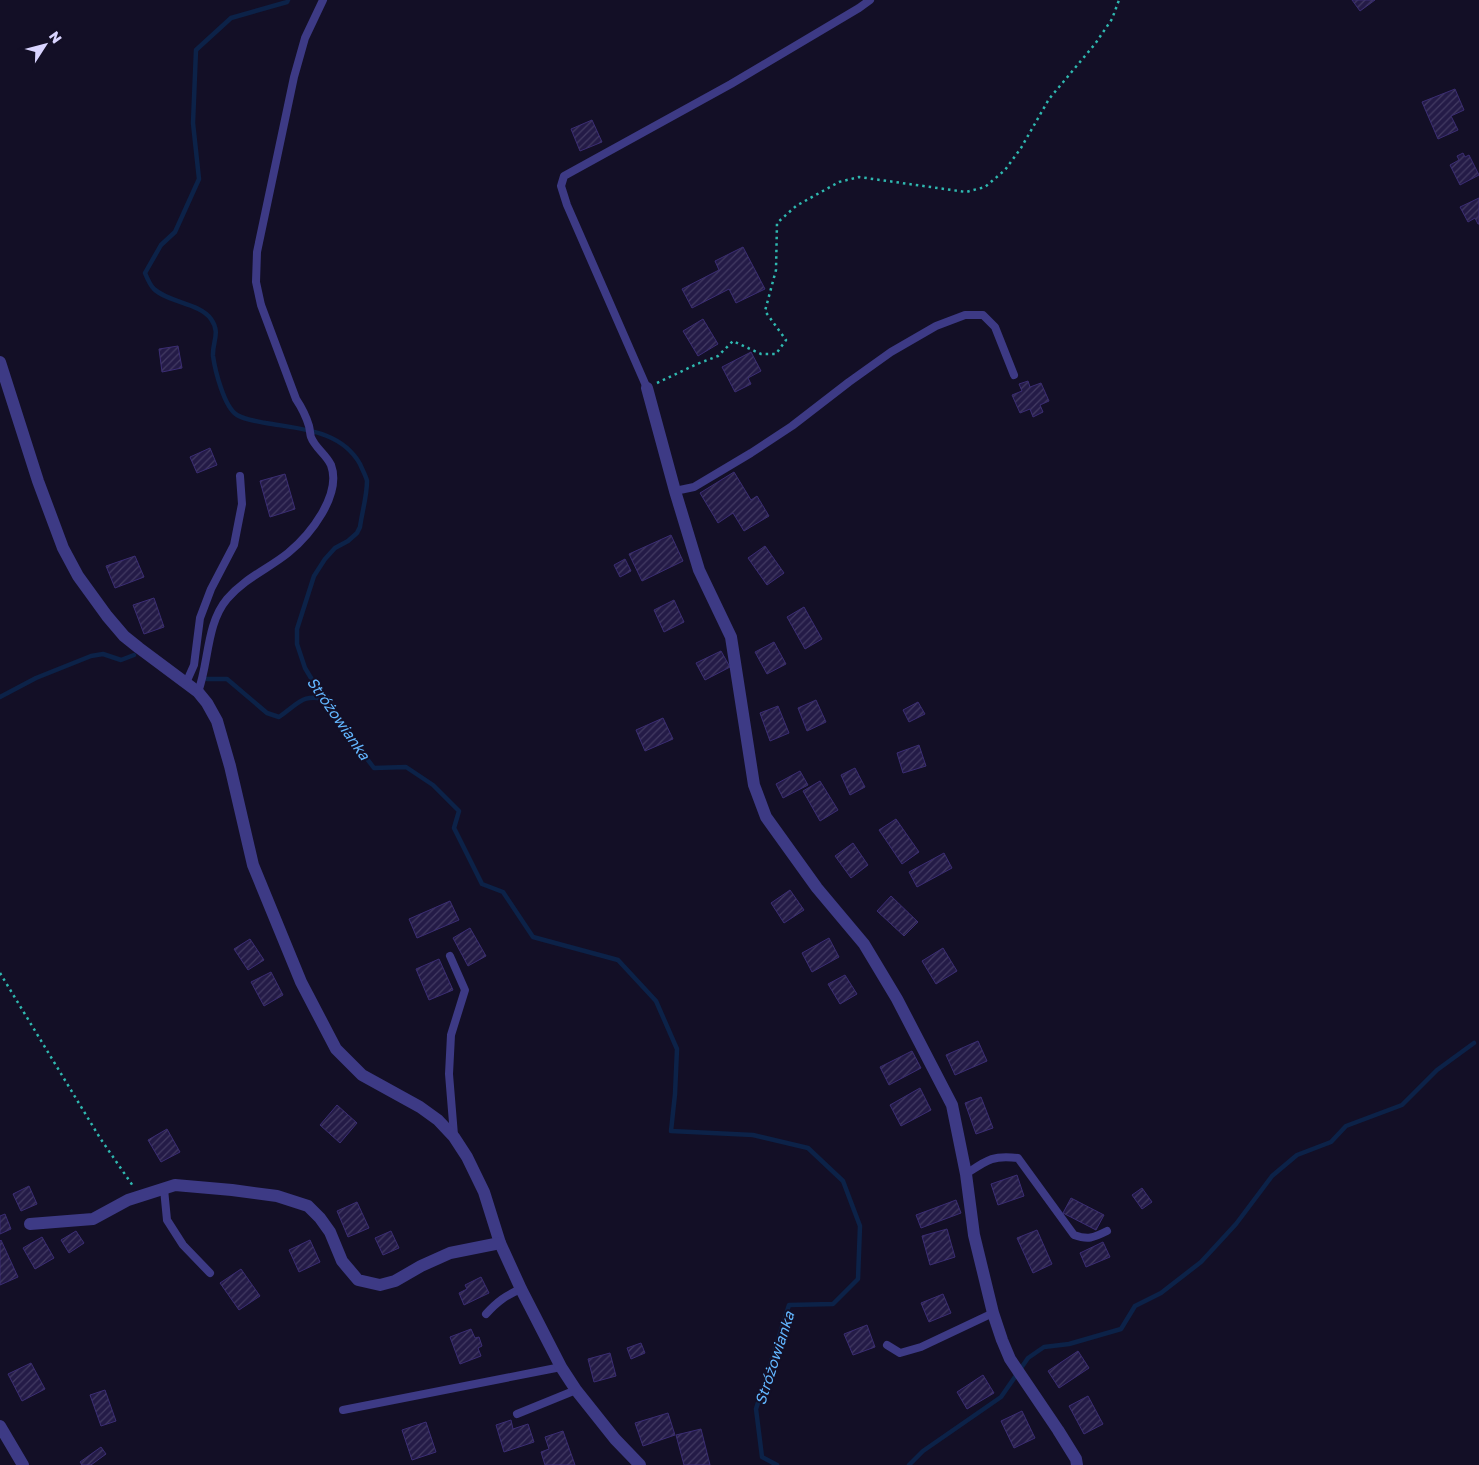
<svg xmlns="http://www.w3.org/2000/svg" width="1479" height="1465" font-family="'Golos Text',sans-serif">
<defs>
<pattern id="building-hatch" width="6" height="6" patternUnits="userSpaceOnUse" patternTransform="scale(1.25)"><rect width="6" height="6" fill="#241b47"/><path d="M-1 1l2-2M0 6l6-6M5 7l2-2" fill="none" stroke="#433b63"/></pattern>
</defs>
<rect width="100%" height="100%" fill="#130f26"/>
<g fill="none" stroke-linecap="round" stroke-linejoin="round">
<g stroke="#0c2248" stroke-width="4.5">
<path d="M288,0l-1,2 -56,16 -35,32 -3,73 6,56 -24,53 -14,13 -16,28c2,5 5,12 9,16 15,14 46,14 57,30 10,14 1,23 2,37 2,14 11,51 24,59 8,5 19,6 29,8 34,6 75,7 94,41 2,5 6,12 7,17 0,15 -5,31 -7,46l-3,6 -9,8 -13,7 -10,11 -11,17 -17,53v15l8,24 12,20 13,12 12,26 32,42 32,-1 27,18 26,26 -5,17 28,56 21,8 30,45 85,23 38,41 21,48 -2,45 -4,37 82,4 55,13 35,33 17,45 -2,53 -25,25 -44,1 -33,104 6,48 15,8"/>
<path d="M207,679h20l40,34 12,4c21,-14 22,-24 50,-17"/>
<path d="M0,697l36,-19 55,-22 12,-2 18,6 13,-5"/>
<path d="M909,1465l14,-14 78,-54 27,-39 16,-11 25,-3 52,-15 14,-23 26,-13 40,-31 35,-38 36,-48 25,-21 34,-13 15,-16 56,-21 35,-35 37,-27"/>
</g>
</g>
<g fill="url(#building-hatch)" stroke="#3b2d73">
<path d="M1352,0h23l-15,11z"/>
<path d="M1455,89l9,21 -13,6 7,14 -20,9 -16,-37z"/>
<path d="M592,120l10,22 -22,9 -9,-22z"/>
<path d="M1463,153l2,4 4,-2 10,20 -19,10 -10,-20 9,-5 -2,-4z"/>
<path d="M1479,198v26h-1l-3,-6 -7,4 -8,-15z"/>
<path d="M743,247l22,42 -29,14 -7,-14 -37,19 -10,-19 37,-19 -4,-9z"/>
<path d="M703,319l15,25 -20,12 -15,-25z"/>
<path d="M178,346l4,22 -20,4 -3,-23z"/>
<path d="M751,352l10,19 -13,7 3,6 -16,8 -13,-25z"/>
<path d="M1028,381l2,6 11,-4 8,18 -9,4 3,7 -10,5 -3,-8 -10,4 -8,-18 10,-4 -3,-7z"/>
<path d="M210,448l7,17 -20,8 -7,-16z"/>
<path d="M734,472l17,28 6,-4 12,20 -25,15 -11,-18 -15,10 -18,-30z"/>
<path d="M285,474l10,35 -25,8 -10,-36z"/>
<path d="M671,535l12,26 -41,20 -13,-27z"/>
<path d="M765,546l19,27 -17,12 -19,-27z"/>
<path d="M135,556l9,21 -29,11 -9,-22z"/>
<path d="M625,559l6,12 -11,6 -6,-12z"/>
<path d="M154,598l10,29 -20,7 -11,-29z"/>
<path d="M674,600l10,22 -20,10 -10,-22z"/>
<path d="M804,607l18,32 -17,10 -18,-32z"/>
<path d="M774,642l12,22 -19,10 -12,-22z"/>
<path d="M721,651l9,16 -25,13 -9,-17z"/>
<path d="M816,700l10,22 -19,9 -9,-23z"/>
<path d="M918,702l7,12 -16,8 -6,-12z"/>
<path d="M778,706l11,27 -19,8 -10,-28z"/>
<path d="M663,718l10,21 -28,12 -9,-21z"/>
<path d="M919,745l7,21 -23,7 -6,-20z"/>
<path d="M855,768l10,19 -15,8 -9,-20z"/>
<path d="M800,771l8,14 -25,13 -7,-14z"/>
<path d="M820,781l18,29 -18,11 -17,-30z"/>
<path d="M896,819l23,33 -17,12 -23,-34z"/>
<path d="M853,843l15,22 -17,13 -16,-22z"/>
<path d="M944,853l8,15 -35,19 -8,-15z"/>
<path d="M790,890l14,20 -20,13 -13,-20z"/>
<path d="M891,896l27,26 -14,14 -27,-25z"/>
<path d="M450,901l9,19 -42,18 -8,-19z"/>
<path d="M470,928l16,28 -18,10 -15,-28z"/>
<path d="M829,938l10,19 -27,15 -10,-19z"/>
<path d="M250,939l14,21 -16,10 -14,-21z"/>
<path d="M943,948l14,23 -21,13 -14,-23z"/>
<path d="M439,959l14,31 -24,10 -13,-31z"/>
<path d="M271,972l12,23 -19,11 -13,-24z"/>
<path d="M845,975l12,19 -17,10 -12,-20z"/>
<path d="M978,1041l9,20 -32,14 -9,-20z"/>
<path d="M912,1051l9,17 -32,17 -9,-18z"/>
<path d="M920,1088l11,22 -30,16 -11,-21z"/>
<path d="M981,1097l12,31 -17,6 -11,-31z"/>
<path d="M337,1105l20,18 -17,20 -20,-18z"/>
<path d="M167,1129l13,23 -19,10 -13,-22z"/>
<path d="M1017,1175l7,21 -26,9 -7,-21z"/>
<path d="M29,1186l8,18 -16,7 -8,-17z"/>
<path d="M1142,1188l10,14 -10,7 -10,-14z"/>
<path d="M1071,1198l33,17 -8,15 -33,-17z"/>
<path d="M956,1200l5,13 -40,15 -5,-13z"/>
<path d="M357,1202l12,26 -21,9 -11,-26z"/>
<path d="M5,1214l6,15 -11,5v-18z"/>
<path d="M947,1229l8,28 -25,8 -8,-29z"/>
<path d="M1037,1230l15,34 -19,9 -16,-35z"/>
<path d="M76,1231l8,12 -15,10 -8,-13z"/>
<path d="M391,1231l8,17 -16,7 -8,-17z"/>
<path d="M42,1237l12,21 -19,11 -12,-21z"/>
<path d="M1,1240l17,37 -18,8v-44z"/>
<path d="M310,1240l10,22 -21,10 -10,-22z"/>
<path d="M1103,1242l7,15 -24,10 -6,-14z"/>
<path d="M241,1269l19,27 -21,14 -19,-27z"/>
<path d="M481,1277l8,16 -25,12 -5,-12 8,-4 -2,-4z"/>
<path d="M943,1294l8,19 -22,9 -8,-19z"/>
<path d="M867,1325l8,22 -22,8 -9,-21z"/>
<path d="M471,1329l4,9 4,-1 3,9 -4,2 3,8 -21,8 -10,-27z"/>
<path d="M641,1343l4,10 -14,6 -4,-11z"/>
<path d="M1078,1351l11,17 -30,20 -11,-17z"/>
<path d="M610,1353l6,23 -22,6 -6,-23z"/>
<path d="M31,1363l14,26 -23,12 -14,-27z"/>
<path d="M983,1375l11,18 -27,16 -10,-17z"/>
<path d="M105,1390l11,31 -15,5 -11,-31z"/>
<path d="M1088,1396l15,28 -19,10 -15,-28z"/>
<path d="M1022,1411l13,27 -21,10 -13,-27z"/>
<path d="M668,1413l7,22 -32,11 -8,-23z"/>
<path d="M511,1420l2,9 15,-5 6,18 -30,10 -8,-27z"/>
<path d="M426,1422l10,30 -24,8 -10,-30z"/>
<path d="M701,1429l9,36h-26l-8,-30z"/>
<path d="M563,1431l12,34h-30l-4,-13 8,-3 -4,-12z"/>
<path d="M101,1447l5,7 -15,11h-9l-2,-3z"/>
</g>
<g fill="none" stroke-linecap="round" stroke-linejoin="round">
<g stroke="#2fb8b0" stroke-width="2.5" stroke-dasharray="2.5 4" stroke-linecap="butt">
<path d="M657,383l40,-19 21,-8 15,-15 28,13h15l10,-14 -21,-29 11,-41 1,-47 19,-17 43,-24 20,-5 107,15 19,-5 20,-17 16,-22 28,-49 46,-55 17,-25 7,-19"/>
<path d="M0,973l100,165 33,48"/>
</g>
<g stroke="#3d3a85" stroke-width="8">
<path d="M647,388l-80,-183 -6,-19 3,-10 167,-92 128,-76 11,-8"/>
<path d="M675,491l19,-4 57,-34 41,-27 57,-44 42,-30 45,-26 29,-11h18l12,12 19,48"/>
<path d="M186,683l8,-18 6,-47 11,-29 23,-44 8,-41 -2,-28"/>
<path d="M198,692c11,-29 8,-68 29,-93 18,-21 41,-30 61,-46 22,-18 54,-58 43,-88 -5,-11 -16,-17 -20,-28 -1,-3 -1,-7 -2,-11 -3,-10 -7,-18 -13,-27l-35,-94 -5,-23 1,-30 37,-175 11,-39 18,-38"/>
<path d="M450,956l15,34 -14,45 -2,39 5,61"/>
<path d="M966,1174c21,-14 26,-19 52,-16l56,77c14,5 19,3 33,-4"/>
<path d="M164,1189l3,31 16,25 27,28"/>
<path d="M486,1314c11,-12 20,-19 35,-25"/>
<path d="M887,1345l13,8 21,-6 72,-34"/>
<path d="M343,1410l218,-43"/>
<path d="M517,1414l59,-24"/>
</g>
<g stroke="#3d3a85" stroke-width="12">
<path d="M0,362l38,119 25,67 15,28 29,40 17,20 15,12 59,44 9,11 10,18 13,45 23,99 48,117 35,67 26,26 58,32 18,13 16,17 13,20 17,35 16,51 21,46 40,78 15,23 39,49 25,26"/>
<path d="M647,388l28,103 24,79 32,67 23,148 12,32 51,71 47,56 33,55 55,106 14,69 8,61 19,78 9,27 8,19 48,71 18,29 1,6"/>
<path d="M30,1224l63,-5 35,-19 47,-15 57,5 45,6 31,10 12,12 10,14 12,29 16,19 22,5 15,-4 26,-15 29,-13 50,-10"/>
<path d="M0,1426l23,39"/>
</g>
</g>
<g text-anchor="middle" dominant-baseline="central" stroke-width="4" stroke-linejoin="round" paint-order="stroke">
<g font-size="15" font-style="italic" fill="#62b6ff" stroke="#130f26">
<text transform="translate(339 718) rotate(55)">Stróżowianka</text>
<text transform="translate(774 1358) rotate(-72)">Stróżowianka</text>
</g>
</g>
<g transform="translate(45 45) rotate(54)" stroke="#130f26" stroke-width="4" paint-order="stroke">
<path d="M0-4L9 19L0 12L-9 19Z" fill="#d9d4ff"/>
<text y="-8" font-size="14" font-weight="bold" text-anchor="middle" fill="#d9d4ff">N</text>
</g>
</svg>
